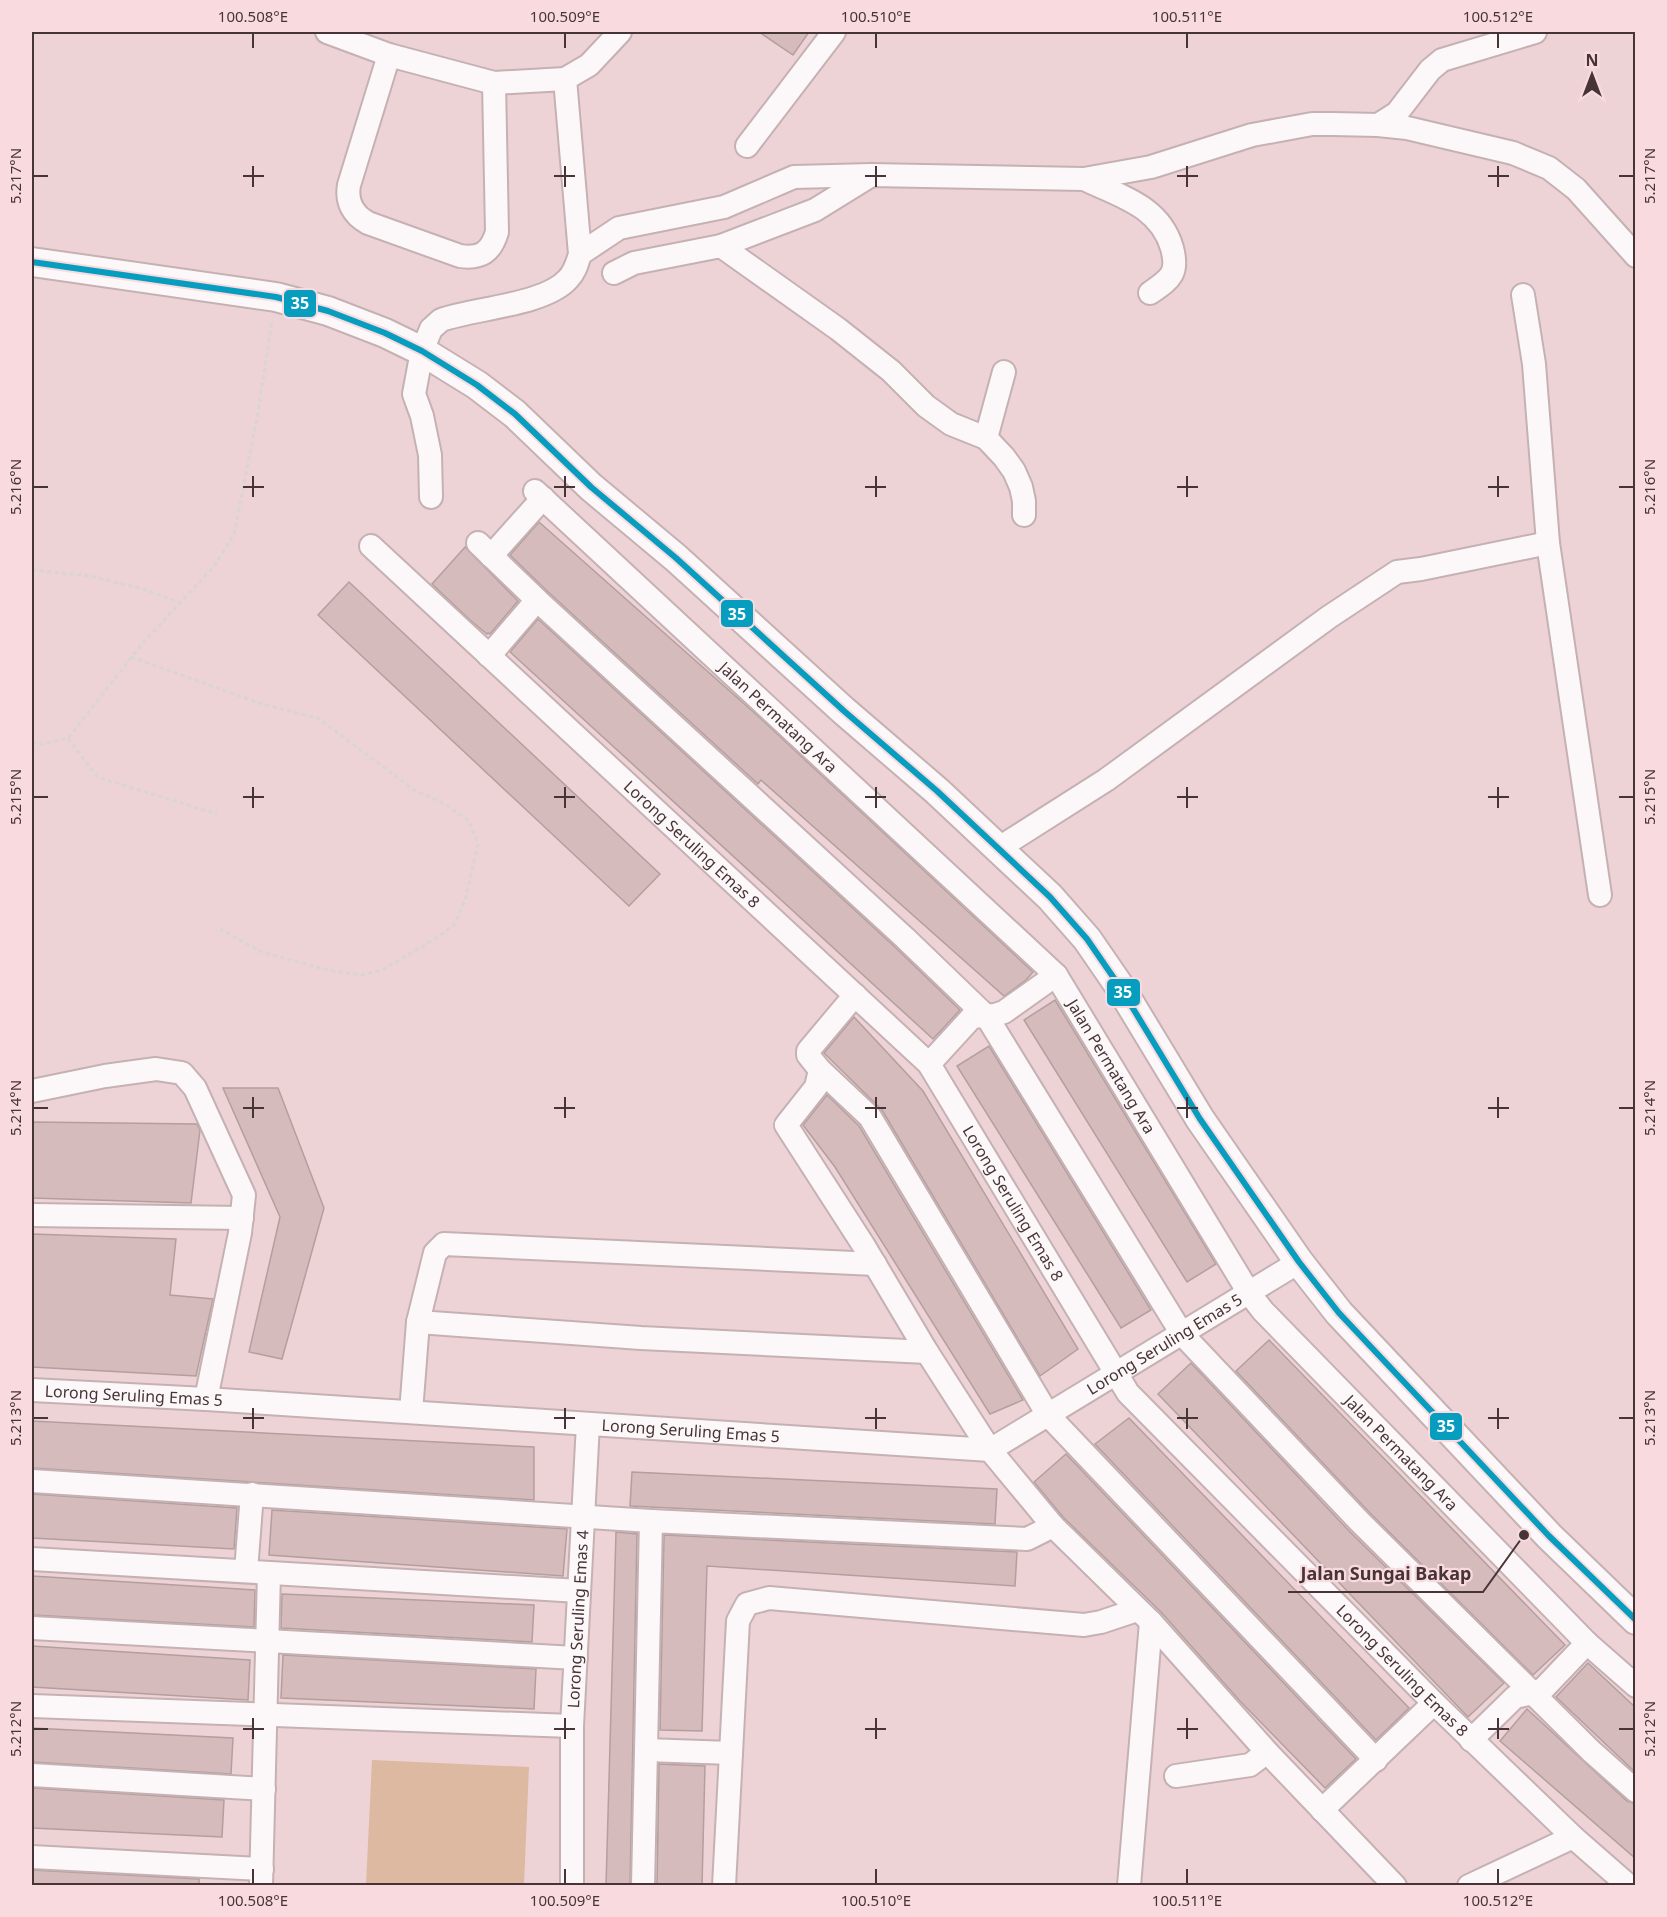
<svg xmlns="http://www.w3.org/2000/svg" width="1667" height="1917" font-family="'Noto Sans',sans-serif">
<rect width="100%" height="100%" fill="#eed3d6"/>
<path fill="#dcb9a0" d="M372,1760l157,7 -5,118h-158z"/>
<g fill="#d5bbbb" stroke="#b39f9e" stroke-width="1.5">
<path d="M759,32h50l-16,23z"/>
<path d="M539,522l220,195 274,255 -7,8 -22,16 -243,-216 -3,4 -212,-194 -36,-35z"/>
<path d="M465,547l53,54 -28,33 -2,-1 -1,1 -17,-14 -38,-36z"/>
<path d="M349,582l311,292 -31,32 -311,-291z"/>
<path d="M538,619l358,329 64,62 -27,29 -423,-387z"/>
<path d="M1055,1000l161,264 -29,18 -163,-262z"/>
<path d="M854,1017l69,74 155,258 -38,27 -158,-266 -58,-57z"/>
<path d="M989,1046l162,264 -30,18 -164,-262z"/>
<path d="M223,1088h55l46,120 -42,151 -33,-7 31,-135z"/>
<path d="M827,1095l32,31 164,274 -33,14 -155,-247 -32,-42z"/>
<path d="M32,1122l165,2 3,6 -9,73 -159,-5z"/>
<path d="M32,1234l144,5 -6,56 43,4 -17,77 -164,-9z"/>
<path d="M1269,1340l296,305 -32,30 -163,-162 -134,-142z"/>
<path d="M1191,1363l159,169 154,151 -36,34 -310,-323z"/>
<path d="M1129,1418l280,290 -33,32 -281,-296z"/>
<path d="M32,1421l502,26v53l-502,-32z"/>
<path d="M1066,1454l290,305 -31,29 -85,-87 -79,-89 -98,-95 -29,-35z"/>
<path d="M632,1472l365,17 -2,35 -365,-18z"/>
<path d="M32,1494l205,14 -3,41 -202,-11z"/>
<path d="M272,1510l295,19 -4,47 -294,-21z"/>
<path d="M616,1532l21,2 -7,352h-24z"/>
<path d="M664,1535l353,17 -2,34 -308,-20 -5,165 -42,-1z"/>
<path d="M32,1576l223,14 -1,37 -222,-12z"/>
<path d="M282,1594l252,11 -2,37 -251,-14z"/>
<path d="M32,1646l218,14 -2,40 -216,-13z"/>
<path d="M283,1655l253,14 -2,40 -253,-11z"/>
<path d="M1588,1663l47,44v65l-79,-75z"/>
<path d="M1527,1709l100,92 8,3v54l-135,-117z"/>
<path d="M32,1728l201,10 -2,36 -199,-12z"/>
<path d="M659,1764l46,2 -3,120h-45z"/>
<path d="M32,1788l192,12 -2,37 -190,-9z"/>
<path d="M32,1870l167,9v7h-167z"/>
</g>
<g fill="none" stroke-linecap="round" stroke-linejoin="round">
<g stroke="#c5b1b3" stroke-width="26">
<g id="minor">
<path d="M327,32l62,23 105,28 71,-4"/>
<path d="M389,55l-40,130c-3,17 4,30 19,38l92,33c21,3 31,-4 37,-24l-3,-149"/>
<path d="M1378,125l19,-12 33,-43 12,-10 93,-28"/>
<path d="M747,146l87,-114"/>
<path d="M1084,179c36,17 76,27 88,69 7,26 -2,31 -22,45"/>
<path d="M721,246l117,83 53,42 35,35 25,18 35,14 18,19 10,14 7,16 3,14v14"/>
<path d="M580,254l39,-26 105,-21 70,-30 77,-2 213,4 67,-12 101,-32 60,-11h21l45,1 29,3 106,25 36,15 27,21 60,67"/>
<path d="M614,273l20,-10 87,-17 94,-36 55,-34"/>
<path d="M1523,295l11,69 14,179 52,352"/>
<path d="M986,438l18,-66"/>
<path id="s1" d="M535,491l521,484 193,318 14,18 324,332 49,43"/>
<path d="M431,497l-1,-42 -8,-39 -8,-22 8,-43 9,-22 10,-9c34,-12 104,-15 127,-41 7,-7 9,-15 12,-25l-15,-175 24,-14 31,-33"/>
<path d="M478,543l59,57 368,338 82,79 195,317 178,188 231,229 45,40"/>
<path id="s2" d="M371,546l558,518 199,329 306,310 139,134 56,49"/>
<path d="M491,556l52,-58"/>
<path d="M489,656l48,-56"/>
<path d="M999,848l107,-68 223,-163 68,-45 24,-3 127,-26"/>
<path d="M855,995l-47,56v4l12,15 -4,17 -30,38 78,121 63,106 63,98 63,76 98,96 116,130 128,134"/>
<path d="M929,1064l43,-47 23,-2 9,-3 52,-37"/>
<path d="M820,1070l50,47 178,298 328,345"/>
<path d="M32,1091l73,-15 51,-7 26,4 13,15 49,107 -4,38 -34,166"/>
<path d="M32,1215l210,3"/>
<path d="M418,1322l223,16 286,14"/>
<path id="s3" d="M32,1390l174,9 784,51 309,-188"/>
<path d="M411,1412l7,-90 17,-69 9,-9 431,20"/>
<path d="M32,1481l619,40"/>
<path d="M32,1559l547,32"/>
<path d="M246,1571l6,-77"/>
<path d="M32,1628l544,30"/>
<path d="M32,1706l540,20"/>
<path d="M1471,1740l44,-43 23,-5 6,-4 43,-45"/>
<path d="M646,1750l85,3"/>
<path d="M32,1775l232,14"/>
<path d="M1176,1776l74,-11 17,-13"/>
<path d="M1322,1810l112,-107"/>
<path d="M32,1857l230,12"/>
<path d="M261,1886l8,-313"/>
<path id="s4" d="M572,1886v-160l16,-302"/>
<path d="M643,1886l8,-365 376,18 26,-13"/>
<path d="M724,1886l14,-265 9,-17 22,-6 315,27 17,-3 36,-12"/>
<path d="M1129,1886l22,-264"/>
<path d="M1469,1886l104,-49"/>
</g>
</g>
<g stroke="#c5b1b3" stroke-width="32">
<path id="major" d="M32,262l244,35 52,14 57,22 37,18 55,34 38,29 76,73 85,71 168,153 93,80 113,106 37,42 33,48 80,132 99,143 40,51 210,223 87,84"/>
</g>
<g stroke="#dbd4d4" stroke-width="3" stroke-dasharray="4.5 3" stroke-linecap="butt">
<path d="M32,570l58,6 56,14 33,12"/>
<path d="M131,657l134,48 53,13 96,72 31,14 24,17 9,22 -13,58 -11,24 -19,14 -53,31 -21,5 -33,-5 -66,-18 -42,-23"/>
<path d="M68,738l29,39 120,37"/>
<path d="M32,743l11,1 25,-6 74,-94 73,-79 19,-31 23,-116 15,-97"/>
</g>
<use href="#minor" stroke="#fcf8f9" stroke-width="22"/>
<use href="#major" stroke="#fcf8f9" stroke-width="28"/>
<g stroke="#f9dbdf" stroke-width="10">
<path id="bus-1" d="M32,262l244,35 52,14 57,22 37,18 55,34 38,29 76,73 85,71 168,153 93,80 113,106 37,42 33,48 80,132 99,143 40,51 210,223 87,84"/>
</g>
<use href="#bus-1" stroke="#079dbf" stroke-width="6"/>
</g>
<path fill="none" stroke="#473436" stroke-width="2" d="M253,33v15M565,33v15M876,33v15M1187,33v15M1498,33v15M253,166v21M565,166v21M876,166v21M1187,166v21M1498,166v21M33,176h15M243,176h21M554,176h21M865,176h21M1177,176h21M1488,176h21M1619,176h15M253,476v21M565,476v21M876,476v21M1187,476v21M1498,476v21M33,487h15M243,487h21M554,487h21M865,487h21M1177,487h21M1488,487h21M1619,487h15M253,787v21M565,787v21M876,787v21M1187,787v21M1498,787v21M33,797h15M243,797h21M554,797h21M865,797h21M1177,797h21M1488,797h21M1619,797h15M253,1097v21M565,1097v21M876,1097v21M1187,1097v21M1498,1097v21M33,1108h15M243,1108h21M554,1108h21M865,1108h21M1177,1108h21M1488,1108h21M1619,1108h15M253,1408v21M565,1408v21M876,1408v21M1187,1408v21M1498,1408v21M33,1418h15M243,1418h21M554,1418h21M865,1418h21M1177,1418h21M1488,1418h21M1619,1418h15M253,1718v21M565,1718v21M876,1718v21M1187,1718v21M1498,1718v21M33,1729h15M243,1729h21M554,1729h21M865,1729h21M1177,1729h21M1488,1729h21M1619,1729h15M253,1869v15M565,1869v15M876,1869v15M1187,1869v15M1498,1869v15"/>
<g text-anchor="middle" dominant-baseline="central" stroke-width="4.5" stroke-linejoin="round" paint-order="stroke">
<g font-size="16" fill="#473436" stroke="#f9dbdf">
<text stroke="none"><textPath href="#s1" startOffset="332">Jalan Permatang Ara</textPath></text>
<text stroke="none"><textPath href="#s2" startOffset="438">Lorong Seruling Emas 8</textPath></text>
<text stroke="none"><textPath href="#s1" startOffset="818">Jalan Permatang Ara</textPath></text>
<text stroke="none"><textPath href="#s2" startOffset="924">Lorong Seruling Emas 8</textPath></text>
<text stroke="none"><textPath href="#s3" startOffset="1164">Lorong Seruling Emas 5</textPath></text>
<text stroke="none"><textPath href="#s3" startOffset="102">Lorong Seruling Emas 5</textPath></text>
<text stroke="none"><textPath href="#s3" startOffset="660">Lorong Seruling Emas 5</textPath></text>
<text stroke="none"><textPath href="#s1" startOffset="1304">Jalan Permatang Ara</textPath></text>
<text stroke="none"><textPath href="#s4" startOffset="267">Lorong Seruling Emas 4</textPath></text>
<text stroke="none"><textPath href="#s2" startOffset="1536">Lorong Seruling Emas 8</textPath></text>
</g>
</g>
<path fill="none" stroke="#473436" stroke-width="2" d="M1524 1535L1483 1592H1288"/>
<circle fill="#473436" stroke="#f9dbdf" stroke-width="2" cx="1524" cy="1535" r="6"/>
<g font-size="18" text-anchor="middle" font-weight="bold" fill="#473436" stroke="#f9dbdf" stroke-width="4.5" stroke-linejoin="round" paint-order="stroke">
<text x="1386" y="1580">Jalan Sungai Bakap</text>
</g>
<g stroke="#f9dbdf" stroke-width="2">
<rect x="283" y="289" width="34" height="29" rx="6" fill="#079dbf"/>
<rect x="720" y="599" width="34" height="29" rx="6" fill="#079dbf"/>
<rect x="1106" y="978" width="35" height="29" rx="6" fill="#079dbf"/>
<rect x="1429" y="1412" width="34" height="29" rx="6" fill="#079dbf"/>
</g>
<g font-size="16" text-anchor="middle" font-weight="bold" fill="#fff">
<text x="300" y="309">35</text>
<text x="737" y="620">35</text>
<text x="1123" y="998">35</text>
<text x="1446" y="1432">35</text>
</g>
<rect width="1667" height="1917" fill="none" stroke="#f9dbdf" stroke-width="66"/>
<g transform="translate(1592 75)" stroke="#f9dbdf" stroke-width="4.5" paint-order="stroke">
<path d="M0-4.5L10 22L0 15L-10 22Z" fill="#473436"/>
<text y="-9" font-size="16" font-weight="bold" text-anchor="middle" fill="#473436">N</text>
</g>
<rect x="33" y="33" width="1601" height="1851" fill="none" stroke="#473436" stroke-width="2"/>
<g font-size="15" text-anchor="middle" fill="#473436">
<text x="253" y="22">100.508°E</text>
<text x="565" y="22">100.509°E</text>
<text x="876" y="22">100.510°E</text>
<text x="1187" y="22">100.511°E</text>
<text x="1498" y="22">100.512°E</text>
<text transform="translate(16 176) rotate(-90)" y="5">5.217°N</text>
<text transform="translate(1650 176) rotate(-90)" y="5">5.217°N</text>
<text transform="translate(16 487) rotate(-90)" y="5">5.216°N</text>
<text transform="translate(1650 487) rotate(-90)" y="5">5.216°N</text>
<text transform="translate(16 797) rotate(-90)" y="5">5.215°N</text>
<text transform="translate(1650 797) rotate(-90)" y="5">5.215°N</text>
<text transform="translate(16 1108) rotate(-90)" y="5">5.214°N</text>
<text transform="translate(1650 1108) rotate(-90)" y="5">5.214°N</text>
<text transform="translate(16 1418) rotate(-90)" y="5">5.213°N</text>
<text transform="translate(1650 1418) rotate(-90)" y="5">5.213°N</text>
<text transform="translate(16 1729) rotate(-90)" y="5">5.212°N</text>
<text transform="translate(1650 1729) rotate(-90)" y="5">5.212°N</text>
<text x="253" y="1906">100.508°E</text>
<text x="565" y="1906">100.509°E</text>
<text x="876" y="1906">100.510°E</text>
<text x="1187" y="1906">100.511°E</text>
<text x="1498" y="1906">100.512°E</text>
</g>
</svg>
